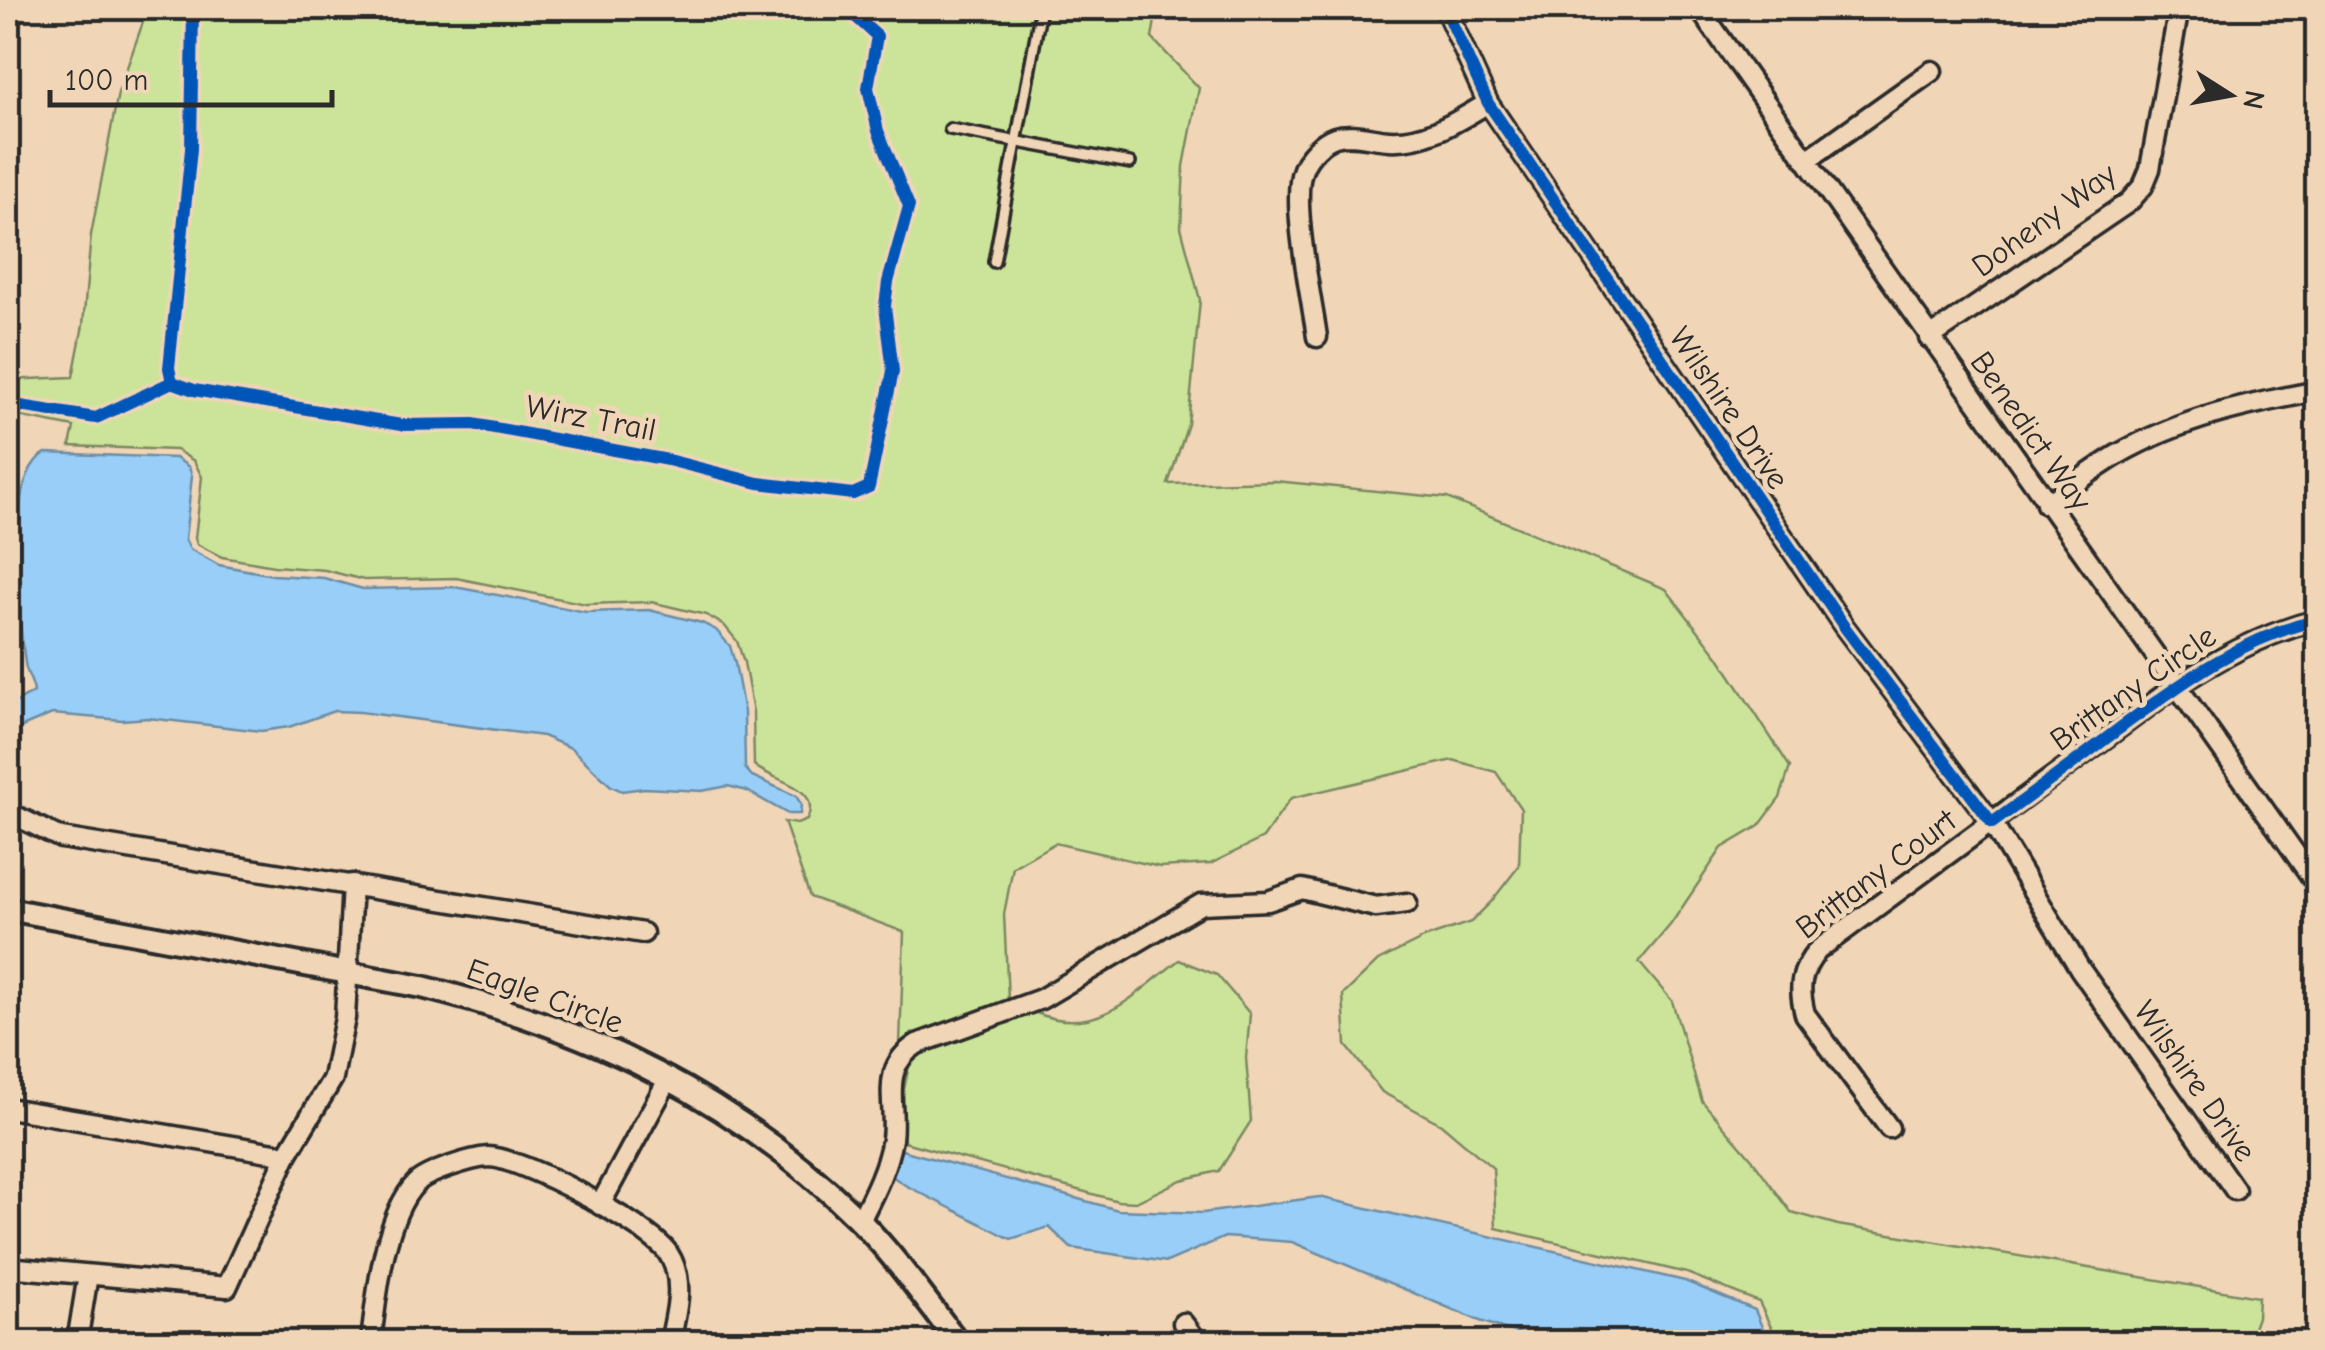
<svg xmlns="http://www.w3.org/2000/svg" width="2325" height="1350" font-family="'Comic Neue',sans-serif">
<rect width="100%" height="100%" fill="#f0d5b7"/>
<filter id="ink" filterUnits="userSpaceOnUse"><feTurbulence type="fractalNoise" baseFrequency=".01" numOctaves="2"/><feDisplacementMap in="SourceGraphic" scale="20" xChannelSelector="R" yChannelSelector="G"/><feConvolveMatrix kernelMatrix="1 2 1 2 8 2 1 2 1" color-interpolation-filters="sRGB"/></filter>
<g filter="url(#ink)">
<g fill="#cce499" stroke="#7c8862" stroke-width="2.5">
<path d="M148,8h1009l-5,30 47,50 -15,78 -3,61 19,73 -12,124 -20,60 107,-3 172,17 219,91 52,67 72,111 -10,31 -21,28 -37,22 -51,76 -32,38 33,39 30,100 50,58 39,53 47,13 420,72 -1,20 -9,25h-470l-19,-40 -72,-29 -191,-45 -3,-60 -52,-44 -59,-32 -36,-47 -3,-50 35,-34 46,-23 47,-16 20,-20 28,-36 2,-57 -25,-37 -43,-12 -162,38 -28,40 -53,26 -50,3 -105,-24 -42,24 -9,47 4,86 -108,43 4,-111 -94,-35 -26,-75 13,2 10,-4c16,-35 -35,-38 -53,-55l-1,-53 -9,-50 -7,-21 -13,-16 -18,-10 -55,-13 -65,2 -130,-26 -92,2 -39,-10 -51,-4 -52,-9 -25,-13 -2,-6 7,-61 -8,-16 -18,-11 -106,-4 4,-19 -66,-13v-34l65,-3 10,-52 8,-90 27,-142z"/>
<path d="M1179,960l38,15 33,39 -4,44 5,63 -32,50 -38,9 -45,22 -18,-1 -214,-59 -3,-39 9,-42 13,-8 111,-41c63,27 98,-16 145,-52z"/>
</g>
<g fill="#98cef7" stroke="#6c8da5" stroke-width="2.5">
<path d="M46,453l130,5 13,9 3,9 -7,63 5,10 29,16 54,10 51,3 39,11 92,-2 131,25 63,-2 53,13 14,7 14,16 5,17 9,49 1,56 7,8 44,20 5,8 -1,10h-12l-41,-23 -19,-5 -26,5 -58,-3 -22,3 -11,-5 -40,-38 -28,-12 -183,-24 -26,-1 -45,16 -28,4 -113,-13 -26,2 -70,-6 -44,19v-26l26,-15c-1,-10 -8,-19 -9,-29 -6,-42 -23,-190 21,-210z"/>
<path d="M898,1149l220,61 85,3 116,-16 366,84 70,29 13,32h-223l-65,-21 -188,-79 -67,-5 -58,25 -96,-14 -22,-21 -38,12 -106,-54 -22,-15z"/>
</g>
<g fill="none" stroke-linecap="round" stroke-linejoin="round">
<g stroke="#2b2b2b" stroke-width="16">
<g id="service">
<path d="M950,129l180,34"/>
<path d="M994,262l47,-254"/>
</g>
</g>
<g stroke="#2b2b2b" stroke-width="25">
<g id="minor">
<path d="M1445,8l43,95 355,522 149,198 88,146 155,221"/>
<path d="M1699,8l619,878"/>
<path d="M8,30l3,-22"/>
<path d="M1807,160l125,-89"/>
<path d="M1317,337c-5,-36 -27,-138 -14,-168 5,-13 18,-27 32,-32 17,-5 37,2 54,3 38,2 67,-18 99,-37"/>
<path d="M1929,338l200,-136 14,-16 7,-17 29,-161"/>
<path d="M2046,504c23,-16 46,-34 71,-49 62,-36 131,-51 201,-64"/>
<path d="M8,816l12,2 41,20 582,95"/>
<path d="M8,1108l279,47"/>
<path d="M1889,1128l-84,-114c-7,-26 -5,-43 13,-64l358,-264c46,-29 88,-53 142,-66"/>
<path d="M600,1205l69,-127"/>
<path d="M860,1221c13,-26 27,-53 32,-82 5,-37 -14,-70 25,-95l124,-45 160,-95 67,-3 34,-12 74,18 31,-4"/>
<path d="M8,1271l10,-3 209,19 60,-132 46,-77 12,-60 7,-134"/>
<path d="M1183,1323l15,19"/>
<path d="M77,1342l11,-67"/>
<path d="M371,1342c5,-44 13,-126 45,-159 11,-11 56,-25 72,-26 33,0 162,69 180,96 18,27 8,60 2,89"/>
</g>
</g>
<g stroke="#2b2b2b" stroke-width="28">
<path id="tertiary" d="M8,909l414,78c167,41 312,110 436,232 37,37 68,82 100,123"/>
</g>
<use href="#service" stroke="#f0d5b7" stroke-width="9"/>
<use href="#minor" stroke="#f0d5b7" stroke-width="18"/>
<use href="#tertiary" stroke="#f0d5b7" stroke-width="20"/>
<g stroke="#f0d5b7" stroke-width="19">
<g id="cycleway">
<path d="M1445,8l43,95 355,522 149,198c42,-30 83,-61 124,-92 64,-47 124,-93 202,-111"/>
<path d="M172,382l22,8 207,35 72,-1 195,36 90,23 95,11 16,-7 24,-116 -8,-65 3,-24 21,-76 -31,-75 -10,-43 9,-52 -31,-28"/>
<path d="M172,382l-3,-14 22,-219 2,-141"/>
<path d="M8,404l88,14 76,-36"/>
</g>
</g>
<use href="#cycleway" stroke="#0057b8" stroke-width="12"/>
</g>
</g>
<g text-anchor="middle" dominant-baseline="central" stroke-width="10" stroke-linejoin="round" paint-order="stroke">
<g font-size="32" fill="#2b2b2b" stroke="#f0d5b7">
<text transform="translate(2044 220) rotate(-36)">Doheny Way</text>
<text transform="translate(1729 408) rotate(56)">Wilshire Drive</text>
<text transform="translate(591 418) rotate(11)">Wirz Trail</text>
<text transform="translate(2031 431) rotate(55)">Benedict Way</text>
<text transform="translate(2133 688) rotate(-35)">Brittany Circle</text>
<text transform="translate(1876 874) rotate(-37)">Brittany Court</text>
<text transform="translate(545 996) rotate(20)">Eagle Circle</text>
<text transform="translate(2195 1081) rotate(55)">Wilshire Drive</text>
</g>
</g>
<rect width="2325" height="1350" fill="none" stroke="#f0d5b7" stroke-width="40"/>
<rect x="20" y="20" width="2285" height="1310" fill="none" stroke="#2b2b2b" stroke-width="4" filter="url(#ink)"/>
<g transform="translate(2230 95) rotate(101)" stroke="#f0d5b7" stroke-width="8" paint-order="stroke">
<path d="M0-8L18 38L0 25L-18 38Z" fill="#2b2b2b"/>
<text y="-15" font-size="28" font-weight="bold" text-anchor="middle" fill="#2b2b2b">N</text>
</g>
<path d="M50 90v15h282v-15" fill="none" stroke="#2b2b2b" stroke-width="5"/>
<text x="65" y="90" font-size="30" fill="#2b2b2b" stroke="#f0d5b7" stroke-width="8" paint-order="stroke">100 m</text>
</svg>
